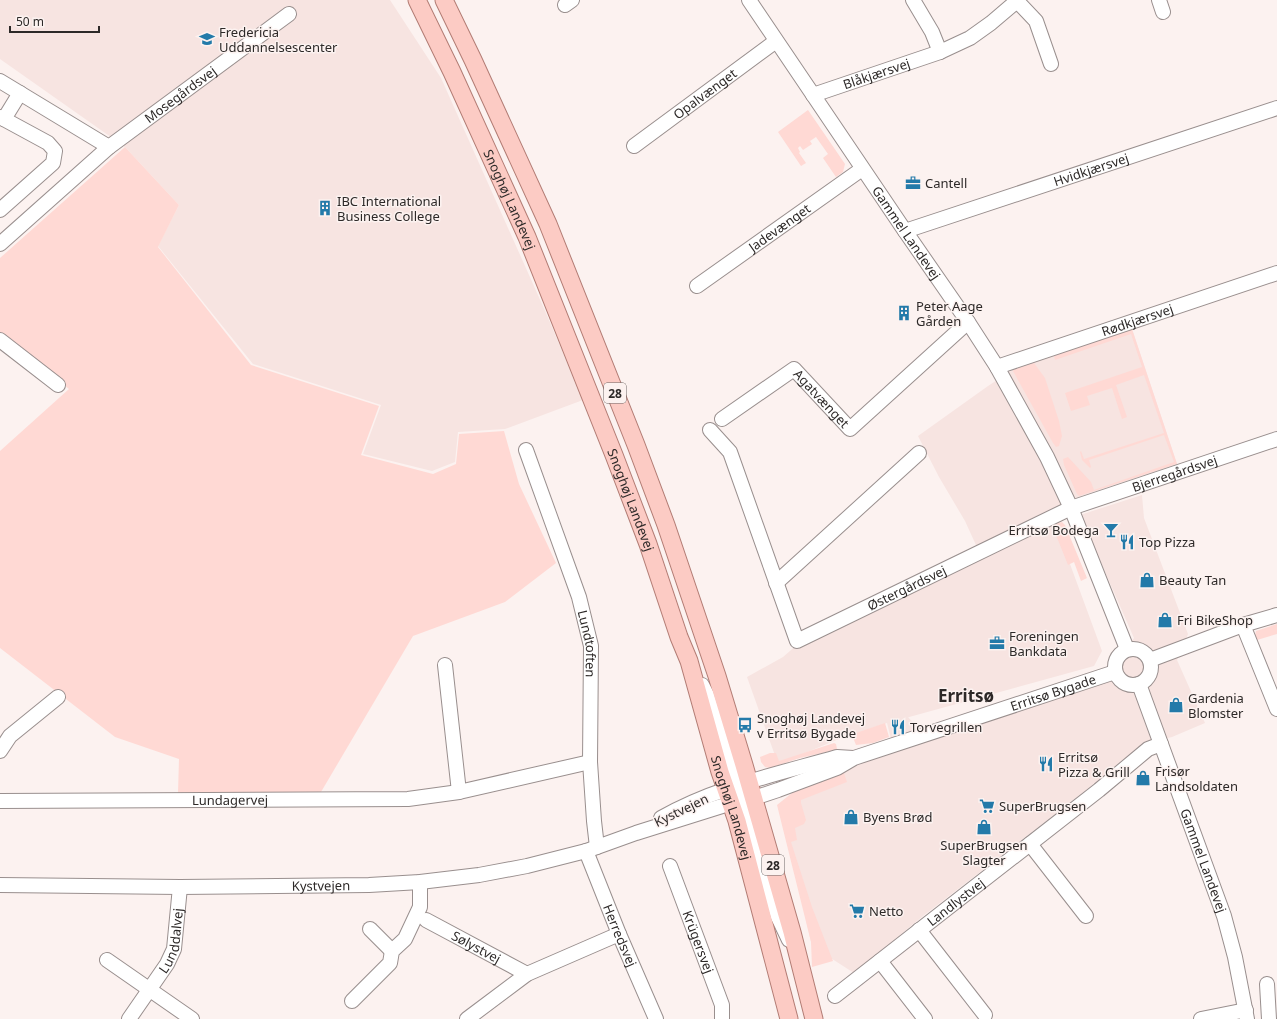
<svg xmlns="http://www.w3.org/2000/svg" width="1277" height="1019" font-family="'Noto Sans',sans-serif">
<rect width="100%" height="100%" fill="#fcf2f0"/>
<g fill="#f7e4e1">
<path d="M0,0h390l51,78 105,235 37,87 -78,29 -47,3 -3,30 -23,9 -69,-17 18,-49 -128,-41 -95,-118 21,-41 -54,-58 -125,-88z"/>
<path d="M1132,329l45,135 -95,32 -26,30 46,125 -8,15 -192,53 6,-2 21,24 38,-15 137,-43 30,-45 -54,-123 62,-20 2,23 44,116 -11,26 28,63 -33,14 -25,6 -224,173 -69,57 -42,-27 -23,-100 -4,-45 106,-62 -4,-16 -48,16 -61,25 -31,-87 36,-20 15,-13 183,-88 -16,-35 -26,-44 -21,-41 70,-50 26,-17z"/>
</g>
<g fill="#ffd9d4">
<path d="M808,110l37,54 -2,8 -7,5 -13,-19 5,-4 -12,-17 -6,4 2,3 -9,6 -3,-4 -2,2 2,4 -1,1 7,10 -5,3 -23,-34z"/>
<path d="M125,147l54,58 -21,42 93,118 128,41 -18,49 72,19 23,-10 3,-30 45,-3 15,53 37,79 -51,39 -92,34 -92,156 -143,1 1,-34 -64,-22 -115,-89v-197l69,-62 -69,-55v-76z"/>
<path d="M1132,329l45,135 -98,32 -2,-2 -13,-29 -1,-6 5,-2 23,25 3,8 80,-28 -10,-27 -75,25 2,7 -1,1 -8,-8 -2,-8 1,-1 3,8 80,-26 -20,-58 -28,10 11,32 -5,2 -10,-31 -25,8 3,9 -19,6 -6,-18 77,-26 -11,-33 -76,26 -1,-4 3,-2z"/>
<path d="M1034,363l11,15 14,43 3,15 -3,10 -3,1 -3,-4 -40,-72 1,-2z"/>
<path d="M1062,522l3,3 22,53 -6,3 -7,-19 -6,3 -16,-40z"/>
<path d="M1277,624v10l-20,6 -2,-5 1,-4z"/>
<path d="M885,723l4,14 -16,6 -17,2 -4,-10 1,-1z"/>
<path d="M834,743l2,1 1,5 -2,1 -35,8 -30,10 -5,-1 -4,-5 -1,-5 10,-4h6l3,8z"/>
<path d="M844,773l3,9 -46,18v3l5,17 -2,4 -9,4 2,12 -6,2 21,65 21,54 -21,6 -1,-25 -34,-137 20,-16z"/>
</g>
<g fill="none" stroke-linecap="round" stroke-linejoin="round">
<g stroke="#998f8e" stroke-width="16">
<g id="minor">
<path id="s1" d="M749,0l156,231 63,91 29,45 50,90 24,51 56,141"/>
<path d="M913,0l19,32 8,20"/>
<path d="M1159,0l4,12"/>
<path d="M1017,1l19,20 15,43"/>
<path d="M565,5l7,-5"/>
<path id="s2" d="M0,81l109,66 180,-133"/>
<path id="s3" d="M813,95l127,-43 30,-14 21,-15 27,-23"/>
<path d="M0,117l48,26 7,8 -2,12 -53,47"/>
<path d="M4,119l16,-26"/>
<path id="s4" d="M634,146l142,-105"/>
<path id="s5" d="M905,231l372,-123"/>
<path d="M0,244l109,-97"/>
<path id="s6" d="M697,286l165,-117"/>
<path d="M0,340l58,45"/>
<path id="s7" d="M997,367l280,-94"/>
<path id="s8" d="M722,419l72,-50 56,60 118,-107"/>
<path id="s9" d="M710,430l20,22 67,189 274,-133 206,-69"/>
<path id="s10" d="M526,450l53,147 12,49 -1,116 4,59 3,26"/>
<path d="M776,583l143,-130"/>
<path d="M1243,625l34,84"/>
<circle cx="1133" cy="667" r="18"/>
<path d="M1150,660l93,-35 34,-10"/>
<path d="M445,665l14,127"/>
<path id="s11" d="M1139,684l85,232 11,41 12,62"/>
<path d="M702,685l5,10 30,91 6,5"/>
<path d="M0,751l10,-15 48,-39"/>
<path d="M736,796l7,4 6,28 29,89 11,23"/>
<path id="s12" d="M0,801l408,-2 51,-7 131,-30"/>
<path d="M661,818c54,-31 117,-44 176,-61l16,1"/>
<path d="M1030,844l56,72"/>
<path id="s13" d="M586,851l33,83 37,85"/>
<path id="s14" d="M670,866l52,139v14"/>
<path id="s15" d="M0,885l180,2 189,-2 51,-3 59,-7 48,-9 59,-15 50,-18 86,-27 32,-8 24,-8 59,-22 17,-10 261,-86"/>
<path id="s16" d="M426,920l101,54"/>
<path d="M370,929l22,22"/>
<path d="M919,930l66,85"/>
<path d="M107,960l85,59"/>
<path d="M880,961l45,58"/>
<path d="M1267,984l2,35"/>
<path id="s17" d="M835,996l264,-206 49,-41 13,-5"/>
<path d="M352,1001l38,-38 2,-12 13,-12 15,-32v-25"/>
<path id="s18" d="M129,1019l38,-55 7,-15 6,-62"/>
<path d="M467,1019l60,-45 92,-40"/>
<path d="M1201,1019l45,-9"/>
</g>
</g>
<g stroke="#b27c74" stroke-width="19">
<g id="major">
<path id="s19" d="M417,0l35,72 75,165 87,218 34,89 31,93 10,24 31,111 17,49 52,198"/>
<path d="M444,0l29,60 75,164 88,221 30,80 51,151 27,89 48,167 22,87"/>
</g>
</g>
<use href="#minor" stroke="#fff" stroke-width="14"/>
<use href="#major" stroke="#fccbc4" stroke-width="17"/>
</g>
<defs>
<g id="school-bare" transform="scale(1.2)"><path d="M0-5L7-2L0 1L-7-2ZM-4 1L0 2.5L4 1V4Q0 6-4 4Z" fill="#237aa9" stroke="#fcf2f0" stroke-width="2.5" paint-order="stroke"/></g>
<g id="office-bare" transform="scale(1.2)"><path d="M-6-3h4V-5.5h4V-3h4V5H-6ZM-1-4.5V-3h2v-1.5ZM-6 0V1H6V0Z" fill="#237aa9" stroke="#fcf2f0" stroke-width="2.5" paint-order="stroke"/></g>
<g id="building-bare" transform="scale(1.2)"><path d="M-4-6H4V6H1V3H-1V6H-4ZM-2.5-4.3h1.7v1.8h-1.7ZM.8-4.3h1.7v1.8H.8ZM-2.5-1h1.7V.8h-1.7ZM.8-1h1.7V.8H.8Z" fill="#237aa9" stroke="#fcf2f0" stroke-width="2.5" paint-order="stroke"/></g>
<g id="bar-bare" transform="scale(1.2)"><path d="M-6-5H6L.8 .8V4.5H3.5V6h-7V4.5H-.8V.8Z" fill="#237aa9" stroke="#fcf2f0" stroke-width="2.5" paint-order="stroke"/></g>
<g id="restaurant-bare" transform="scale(1.2)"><path d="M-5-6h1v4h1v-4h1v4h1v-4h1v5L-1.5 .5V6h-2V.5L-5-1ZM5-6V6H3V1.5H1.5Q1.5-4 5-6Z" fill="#237aa9" stroke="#fcf2f0" stroke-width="2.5" paint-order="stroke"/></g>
<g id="shop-bare" transform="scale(1.2)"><path d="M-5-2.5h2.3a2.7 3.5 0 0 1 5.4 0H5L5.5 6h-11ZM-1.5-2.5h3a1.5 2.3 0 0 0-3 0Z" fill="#237aa9" stroke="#fcf2f0" stroke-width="2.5" paint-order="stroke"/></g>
<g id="bus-bare" transform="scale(1.2)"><path d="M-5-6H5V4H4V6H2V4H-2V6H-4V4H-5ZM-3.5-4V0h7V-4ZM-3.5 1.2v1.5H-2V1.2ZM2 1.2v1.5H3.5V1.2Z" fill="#237aa9" stroke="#fcf2f0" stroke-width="2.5" paint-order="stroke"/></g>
<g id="supermarket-bare" transform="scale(1.2)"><path d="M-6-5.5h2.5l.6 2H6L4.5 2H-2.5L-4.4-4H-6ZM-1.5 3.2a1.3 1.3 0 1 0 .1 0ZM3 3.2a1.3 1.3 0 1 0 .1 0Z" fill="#237aa9" stroke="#fcf2f0" stroke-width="2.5" paint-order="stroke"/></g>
</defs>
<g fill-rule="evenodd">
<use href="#school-bare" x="207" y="39"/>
<use href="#office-bare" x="913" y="183"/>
<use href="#building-bare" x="325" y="208"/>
<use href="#building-bare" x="904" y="313"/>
<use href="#bar-bare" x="1111" y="530"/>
<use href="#restaurant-bare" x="1127" y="542"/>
<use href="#shop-bare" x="1147" y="580"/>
<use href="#shop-bare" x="1165" y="620"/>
<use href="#office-bare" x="997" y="643"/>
<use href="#shop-bare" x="1176" y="705"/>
<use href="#bus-bare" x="745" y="725"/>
<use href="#restaurant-bare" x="898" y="727"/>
<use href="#restaurant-bare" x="1046" y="764"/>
<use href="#shop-bare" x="1143" y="778"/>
<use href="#supermarket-bare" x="987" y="806"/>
<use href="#shop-bare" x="851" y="817"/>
<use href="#shop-bare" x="984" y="827"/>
<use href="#supermarket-bare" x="857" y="911"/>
</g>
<g text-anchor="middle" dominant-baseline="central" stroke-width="3" stroke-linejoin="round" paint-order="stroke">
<g fill="#fcf2f0" stroke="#6b6564" stroke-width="1">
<rect x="604" y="383" width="22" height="20" rx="3"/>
<rect x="762" y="855" width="22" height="20" rx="3"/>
</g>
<g font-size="12" font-weight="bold" fill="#2d2928">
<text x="615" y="393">28</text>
<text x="773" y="865">28</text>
</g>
<g font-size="13" fill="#2d2928" stroke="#fcf2f0" text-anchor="start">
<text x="219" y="32">Fredericia<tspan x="219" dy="15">Uddannelsescenter</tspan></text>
<text x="925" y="183">Cantell</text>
<text x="337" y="201">IBC International<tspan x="337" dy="15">Business College</tspan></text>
<text x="916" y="306">Peter Aage<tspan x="916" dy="15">Gården</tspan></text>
<text x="1099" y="530" text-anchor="end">Erritsø Bodega</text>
<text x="1139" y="542">Top Pizza</text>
<text x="1159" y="580">Beauty Tan</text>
<text x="1177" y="620">Fri BikeShop</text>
<text x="1009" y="636">Foreningen<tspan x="1009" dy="15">Bankdata</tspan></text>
<text x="1188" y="698">Gardenia<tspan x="1188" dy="15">Blomster</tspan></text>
<text x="757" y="718">Snoghøj Landevej<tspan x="757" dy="15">v Erritsø Bygade</tspan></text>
<text x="910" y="727">Torvegrillen</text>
<text x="1058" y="757">Erritsø<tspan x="1058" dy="15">Pizza &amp; Grill</tspan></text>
<text x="1155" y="771">Frisør<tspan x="1155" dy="15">Landsoldaten</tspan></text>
<text x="999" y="806">SuperBrugsen</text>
<text x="863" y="817">Byens Brød</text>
<text x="984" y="845" text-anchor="middle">SuperBrugsen<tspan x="984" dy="15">Slagter</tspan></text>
<text x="869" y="911">Netto</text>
</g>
<g font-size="13" fill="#2d2928" stroke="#fcf2f0">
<text stroke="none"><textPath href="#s3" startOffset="67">Blåkjærsvej</textPath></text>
<text stroke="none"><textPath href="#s4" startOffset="88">Opalvænget</textPath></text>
<text stroke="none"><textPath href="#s2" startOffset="216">Mosegårdsvej</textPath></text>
<text stroke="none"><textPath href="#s5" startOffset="196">Hvidkjærsvej</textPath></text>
<text stroke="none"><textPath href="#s19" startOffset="220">Snoghøj Landevej</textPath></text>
<text stroke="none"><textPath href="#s6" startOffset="101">Jadevænget</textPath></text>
<text stroke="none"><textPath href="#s1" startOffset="281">Gammel Landevej</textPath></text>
<text stroke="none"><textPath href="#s7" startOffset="148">Rødkjærsvej</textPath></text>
<text stroke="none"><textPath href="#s8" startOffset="128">Agatvænget</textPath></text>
<text stroke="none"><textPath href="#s9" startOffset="644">Bjerregårdsvej</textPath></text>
<text stroke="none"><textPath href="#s19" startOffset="544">Snoghøj Landevej</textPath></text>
<text stroke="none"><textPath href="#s9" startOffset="352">Østergårdsvej</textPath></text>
<text stroke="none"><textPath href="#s10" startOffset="204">Lundtoften</textPath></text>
<text stroke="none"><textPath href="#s15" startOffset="1083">Erritsø Bygade</textPath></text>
<text stroke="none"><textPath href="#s12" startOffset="230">Lundagervej</textPath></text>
<text stroke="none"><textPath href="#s19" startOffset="868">Snoghøj Landevej</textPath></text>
<text transform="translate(681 810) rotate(-26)">Kystvejen</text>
<text stroke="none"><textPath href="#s11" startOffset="188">Gammel Landevej</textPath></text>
<text stroke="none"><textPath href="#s15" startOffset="321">Kystvejen</textPath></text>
<text stroke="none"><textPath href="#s17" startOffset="153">Landlystvej</textPath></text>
<text stroke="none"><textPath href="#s13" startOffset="91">Herredsvej</textPath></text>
<text stroke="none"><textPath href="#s18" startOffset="91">Lunddalvej</textPath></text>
<text stroke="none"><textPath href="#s14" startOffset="81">Krügersvej</textPath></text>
<text stroke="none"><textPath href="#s16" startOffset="57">Sølystvej</textPath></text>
</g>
<g font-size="17" font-weight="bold" fill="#2d2928" stroke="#fcf2f0">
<text x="966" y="695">Erritsø</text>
</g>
</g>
<path d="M10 26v6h89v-6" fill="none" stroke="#2d2928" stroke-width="2"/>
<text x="16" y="26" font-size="12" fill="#2d2928" stroke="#fcf2f0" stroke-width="3" paint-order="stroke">50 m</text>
</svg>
